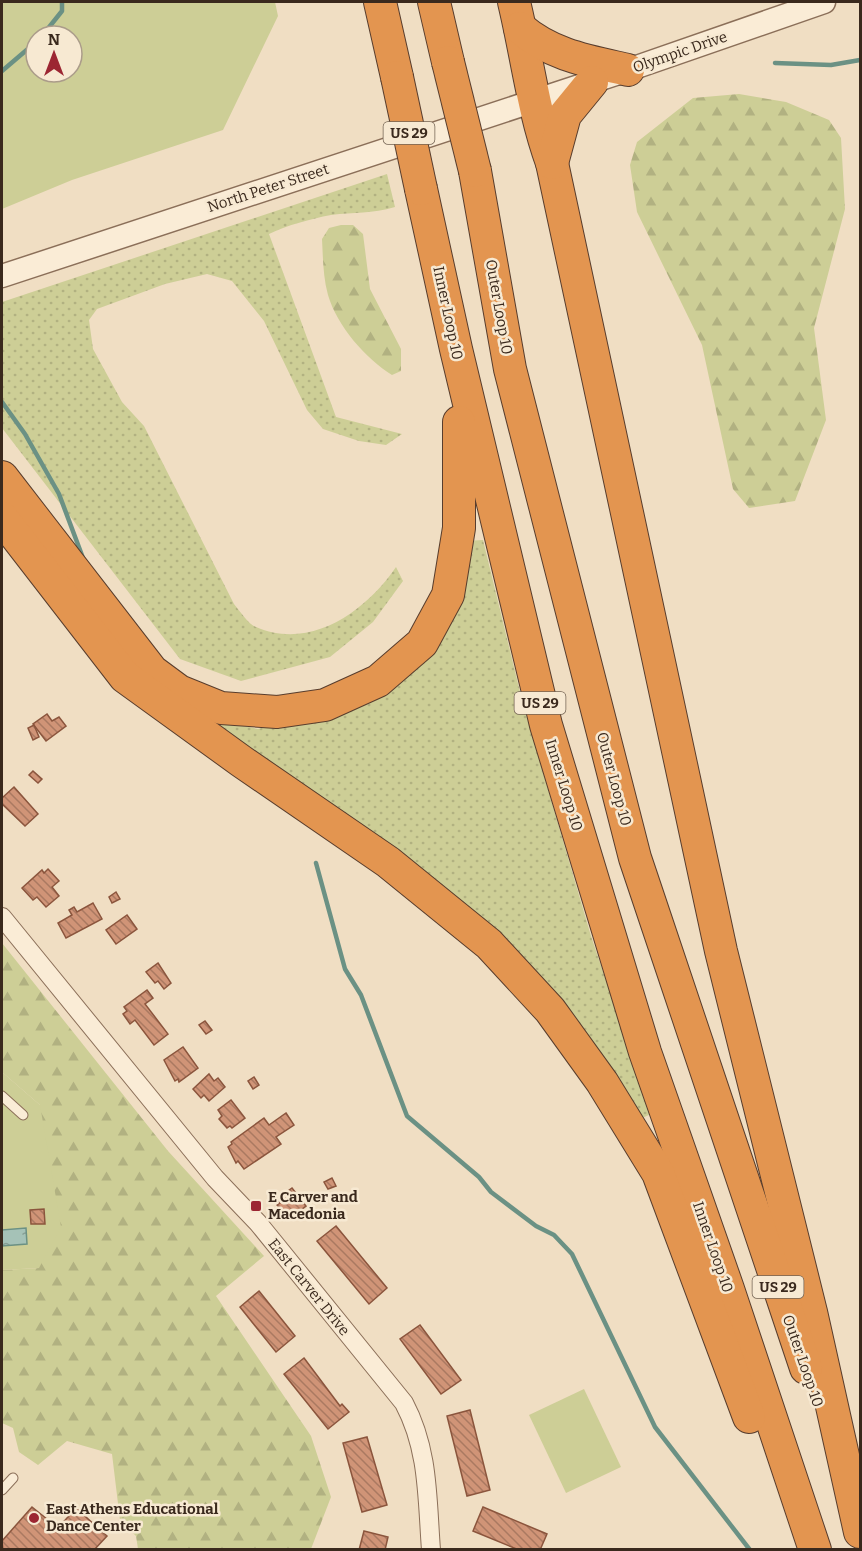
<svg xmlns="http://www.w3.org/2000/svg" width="862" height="1551" font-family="Bitter,serif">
<defs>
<pattern id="grass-dots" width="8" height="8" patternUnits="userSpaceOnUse" patternTransform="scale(1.5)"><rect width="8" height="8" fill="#cdce96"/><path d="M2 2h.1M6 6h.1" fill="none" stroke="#b1b181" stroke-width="1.8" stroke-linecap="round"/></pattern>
<pattern id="forest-firs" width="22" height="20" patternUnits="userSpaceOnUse" patternTransform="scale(1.5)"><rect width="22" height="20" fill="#cdce96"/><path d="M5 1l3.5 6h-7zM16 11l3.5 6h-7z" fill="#b1b181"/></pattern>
<pattern id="water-ripples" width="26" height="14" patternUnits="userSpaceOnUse" patternTransform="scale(1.5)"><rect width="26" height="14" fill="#a5c2b7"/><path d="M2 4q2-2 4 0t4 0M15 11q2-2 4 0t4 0" fill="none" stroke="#879e94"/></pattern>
<pattern id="building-back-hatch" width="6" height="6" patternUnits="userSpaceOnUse" patternTransform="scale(1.5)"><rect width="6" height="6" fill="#d09477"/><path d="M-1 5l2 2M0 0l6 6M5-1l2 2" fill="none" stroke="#aa7961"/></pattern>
</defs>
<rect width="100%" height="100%" fill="#f0dec3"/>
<g fill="url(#grass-dots)">
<path d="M387,174l8,33c-23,7 -41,5 -64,8 -21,4 -43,10 -62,19l67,183 66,17 -16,11 -27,-4 -36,-12 -16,-19 -43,-89 -32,-40 -25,-7 -42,10 -68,25 -8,11 4,29 29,53 22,24 90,178c6,7 14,20 22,23 55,24 110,-16 140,-60l7,14 -30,41 -43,35 -89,24 -61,-22 -178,-231v-126z"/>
<path d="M483,540l40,164 68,232 60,178 -13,6 -79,-114 -366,-291 65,14 113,-33 95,-155z"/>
</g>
<g fill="url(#forest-firs)">
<path d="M739,94l47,8 43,18 12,18 4,71 -31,119 12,92 -31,81 -46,7 -16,-19 -31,-144 -65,-133 -7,-47 7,-23 56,-44z"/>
<path d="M341,225h12l10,9 7,55 31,60v22l-9,4c-26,-16 -55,-49 -64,-80 -5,-18 -5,-37 -6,-56l7,-11z"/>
<path d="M2,943l166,208 96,105 -48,40 95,140 20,61 -20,52h-173l-2,-13 -16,-16 -8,-66 -45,-13 -29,24 -19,-13 -6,-24 -11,-5v-153l37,-2 1,-163 -38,-33z"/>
</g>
<g fill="#cdce96" fill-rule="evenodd">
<path d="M2,2h273l3,14 -55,114 -151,50 -70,29zM36,36h36v36h-36z"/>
<path d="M2,1072l38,33 21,122 -22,41 -37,2z"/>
<path d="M584,1389l37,78 -55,26 -37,-78z"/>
</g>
<path fill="url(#water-ripples)" stroke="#6b9184" stroke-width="1.5" d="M2,1225v5l24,-2 1,16 -25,2z"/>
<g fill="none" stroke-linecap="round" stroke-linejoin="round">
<g stroke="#6b9184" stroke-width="4.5">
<path d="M42,36l20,-25v-9"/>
<path d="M775,63l56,2 29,-5"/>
<path d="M2,71l34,-29"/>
<path d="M2,402l23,32 34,60 24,64"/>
<path d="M316,863l29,106 16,26 46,121 72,61 12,15 45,34 18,9 18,19 83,173 95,123"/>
</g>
</g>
<g fill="url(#building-back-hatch)" stroke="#8b553d" stroke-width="1.5">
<path d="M47,714l5,7 7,-4 7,9 -20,15 -13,-17z"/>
<path d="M34,725l5,12 -6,3 -5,-12z"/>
<path d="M33,771l9,8 -4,4 -9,-8z"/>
<path d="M14,787l24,27 -13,12 -23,-22v-6z"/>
<path d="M48,869l11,12 -7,6 7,9 -13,11 -9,-10 -4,3 -11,-12 20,-18 2,3z"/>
<path d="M116,892l4,7 -8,4 -3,-6z"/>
<path d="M93,903l9,16 -36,19 -8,-15 14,-8 -3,-5 5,-3 3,5z"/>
<path d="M127,915l10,14 -21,15 -10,-14z"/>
<path d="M158,963l13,20 -7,6 -6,-8 -3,2 -9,-11z"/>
<path d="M147,990l6,8 -8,6 23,30 -14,11 -19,-25 -5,4 -7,-10 4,-3 -3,-4z"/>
<path d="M205,1021l7,9 -6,4 -7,-9z"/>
<path d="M183,1047l15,21 -19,14 -1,-3 -3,2 -11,-21z"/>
<path d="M209,1074l5,7 4,-3 7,9 -16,14 -5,-6 -3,3 -8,-9z"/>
<path d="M254,1077l5,8 -6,4 -5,-8z"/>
<path d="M231,1100l14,18 -13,10 -2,-2 -3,2 -8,-9 3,-3 -4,-6z"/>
<path d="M286,1113l8,12 -18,12 5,7 -37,25 -6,-8 -2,2 -8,-16 4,-3 -1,-2 33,-24 5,7z"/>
<path d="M332,1178l4,8 -8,3 -4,-7z"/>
<path d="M292,1188l14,18 -18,14 -11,-15 3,-2 -3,-4z"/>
<path d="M44,1209l1,15h-14l-1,-14z"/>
<path d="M336,1226l51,62 -18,16 -52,-63z"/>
<path d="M259,1291l36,45 -19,16 -36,-45z"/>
<path d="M420,1325l41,55 -20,14 -41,-55z"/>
<path d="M304,1358l36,48 2,-2 7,8 -21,17 -44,-55z"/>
<path d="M470,1410l20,80 -23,6 -20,-80z"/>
<path d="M367,1437l20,68 -25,7 -19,-69z"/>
<path d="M32,1507l26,21 18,-20 31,28 -13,14h-91l-1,-9z"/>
<path d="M483,1507l64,27 -7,16h-21l-46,-19z"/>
<path d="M364,1531l24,6 -3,13h-26z"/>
</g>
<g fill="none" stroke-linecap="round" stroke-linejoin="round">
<g stroke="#8b6f59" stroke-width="11">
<g id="service">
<path d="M2,1096l21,19"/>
<path d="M2,1490l11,-12"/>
</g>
</g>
<g stroke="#8b6f59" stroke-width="20">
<path id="minor" d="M2,917l213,261 43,45 146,180c25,47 23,95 27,147"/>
</g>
<g stroke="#8b6f59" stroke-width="25">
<path id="tertiary" d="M2,276l626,-206 196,-68"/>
</g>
<g stroke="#583d2d" stroke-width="34">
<g id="motorway">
<path d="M380,2l17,75"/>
<path d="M434,2l14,60"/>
<path d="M514,2c13,54 19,109 38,161l169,788 90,361 49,220"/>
<path d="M520,28c31,27 68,33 108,42"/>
<path d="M552,163l13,-48 27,-33"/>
<path d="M475,171l35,198 125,489 171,510"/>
<path d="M421,189l35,160 90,376 99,327 83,237 87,261"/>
<path d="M2,477l150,194 27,20 42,17 56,4 48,-7 53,-24 44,-38 26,-48 11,-67v-106"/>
<path d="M2,518l123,159 116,84 147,101 101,82 61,66 52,72 56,91 91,244"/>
</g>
</g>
<use href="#service" stroke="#faecd6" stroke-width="9"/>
<use href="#minor" stroke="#faecd6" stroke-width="18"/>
<use href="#tertiary" stroke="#faecd6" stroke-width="22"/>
<use href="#motorway" stroke="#e39550" stroke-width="32"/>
<g stroke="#583d2d" stroke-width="34" stroke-linecap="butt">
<g id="motorway-bridge">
<path d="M448,62l27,109"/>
<path d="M397,77l24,112"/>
</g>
</g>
<use href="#motorway-bridge" stroke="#e39550" stroke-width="32"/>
</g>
<g fill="#9c2632" stroke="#f7e9d2" stroke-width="2">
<rect x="250" y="1200" width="12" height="12" rx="3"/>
<circle cx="34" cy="1518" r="6"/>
</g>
<g text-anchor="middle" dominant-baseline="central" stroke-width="5" stroke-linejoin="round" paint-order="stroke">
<g fill="#f7e9d2" stroke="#736353" stroke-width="1.5">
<rect x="383.5" y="122" width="51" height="22" rx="4.5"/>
<rect x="514.5" y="692" width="51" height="22" rx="4.5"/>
<rect x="752.5" y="1276" width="51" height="22" rx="4.5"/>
</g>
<g font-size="14" font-weight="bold" fill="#3a291d">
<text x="409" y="133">US 29</text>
<text x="540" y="703">US 29</text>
<text x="778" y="1287">US 29</text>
</g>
<g font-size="15" fill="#3a291d" stroke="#f7e9d2">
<text transform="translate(680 52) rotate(-19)">Olympic Drive</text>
<text transform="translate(268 188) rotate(-18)">North Peter Street</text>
<text transform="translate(499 307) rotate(80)">Outer Loop 10</text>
<text transform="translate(448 313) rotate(78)">Inner Loop 10</text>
<text transform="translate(614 779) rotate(75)">Outer Loop 10</text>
<text transform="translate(564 785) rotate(73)">Inner Loop 10</text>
<text transform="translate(713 1247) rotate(71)">Inner Loop 10</text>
<text transform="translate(309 1287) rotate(51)">East Carver Drive</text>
<text transform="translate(803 1361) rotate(71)">Outer Loop 10</text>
</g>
<g font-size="15" font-weight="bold" fill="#3a291d" stroke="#f7e9d2" text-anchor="start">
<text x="268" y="1197">E Carver and<tspan x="268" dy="17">Macedonia</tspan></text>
<text x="46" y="1509">East Athens Educational<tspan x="46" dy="17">Dance Center</tspan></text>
</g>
</g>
<rect width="862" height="1551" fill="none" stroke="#3a291d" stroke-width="6"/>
<g transform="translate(54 54)"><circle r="28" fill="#f7e9d2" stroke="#ab9c8a" stroke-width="1.5"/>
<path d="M0-4.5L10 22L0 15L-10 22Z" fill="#9c2632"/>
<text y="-9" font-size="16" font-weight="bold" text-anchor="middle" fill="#3a291d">N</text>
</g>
</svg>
